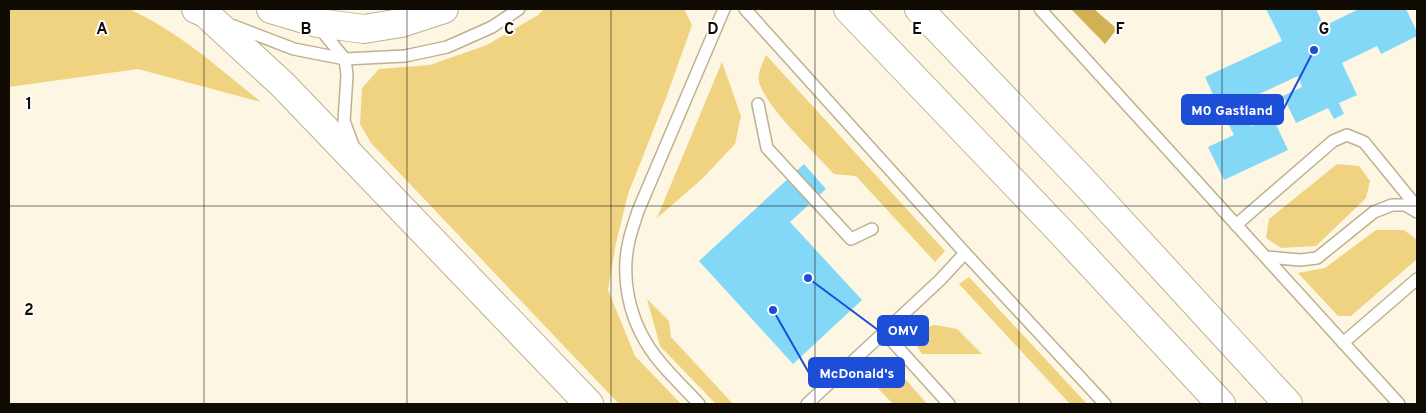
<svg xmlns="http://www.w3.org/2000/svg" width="1426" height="413" font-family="Overpass,sans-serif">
<rect width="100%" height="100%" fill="#fdf6e2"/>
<g fill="#efd381">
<path d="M9,9h120c49,22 91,60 132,93l-123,-33 -129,18z"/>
<path d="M544,9h140l8,16 -26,73 -38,96 -12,49 -8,47 27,66 46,48h-62l-248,-261 -11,-19 2,-36 17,-19 51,-4 57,-20 51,-30z"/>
<path d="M766,55l179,196 -10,11 -79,-86 -22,-2c-20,-22 -64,-63 -74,-89 -4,-10 2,-21 6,-30z"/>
<path d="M722,62l19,54 -6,28 -33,35 -45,39z"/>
<path d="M1337,164l22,2 11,15 -4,17 -50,48 -35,2 -15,-10 3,-19z"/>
<path d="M1376,230h28l13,10v19l-66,57h-13l-40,-43 27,-5z"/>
<path d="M969,277l118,127h-17l-111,-120z"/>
<path d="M647,299l22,22 2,16 62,67h-17l-56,-58z"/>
<path d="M935,325l22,4 25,25h-60l-8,-12 4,-13z"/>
<path d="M870,362l14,1 23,18 20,23h-34l-19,-20z"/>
</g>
<path fill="#d0b155" d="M1071,9h23l23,20 -12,15z"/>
<g fill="#83d8f7">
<path d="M1266,9h50l8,17 35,-17h47l11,23v4l-36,18 -4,-8 -35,17 15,32 -18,8 5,11 -10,5 -6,-11 -32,15 -13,-27 19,-9 -4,-11 -58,27 11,23 21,-10 16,34 -64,30 -16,-33 26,-12 -6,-12 7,-3 -6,-11 -8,3 -16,-35 77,-36z"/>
<path d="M804,164l22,25 -36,33 72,78 -69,64 -94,-103z"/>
</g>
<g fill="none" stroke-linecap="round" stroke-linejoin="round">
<g stroke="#bdb191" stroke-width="14">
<g id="service">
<path d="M745,9l220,244 140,151"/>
<path d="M1040,9l359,395"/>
<path d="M319,25l7,11 19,23 2,16 -3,46 10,27"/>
<path d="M234,26l60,23 51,10 60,-3 42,-9 45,-20 27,-18"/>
<path d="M758,104l9,44 84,91 21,-10"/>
<path d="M1236,225l97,-84 14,-6 17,7 53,65"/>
<path d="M1266,257l34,3 17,-2 57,-46 18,-7h13l12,7"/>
<path d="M883,331l66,73"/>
<path d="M1343,343l74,-64"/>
<path d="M699,404c-17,-19 -39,-38 -52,-60 -19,-30 -26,-69 -18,-103 2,-10 6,-20 9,-30l86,-202"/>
<path d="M807,404l133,-124 25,-27"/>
</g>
</g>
<g stroke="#bdb191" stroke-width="30">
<g id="trunk">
<path d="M196,9l9,4 78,72 306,319"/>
<path d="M271,9l47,14 46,6 37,-6 43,-14"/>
<path d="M848,9l216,226 157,169"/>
<path d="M919,9l167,175 202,220"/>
</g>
</g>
<use href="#service" stroke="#fff" stroke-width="11"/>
<use href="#trunk" stroke="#fff" stroke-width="28"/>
</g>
<path fill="none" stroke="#100c03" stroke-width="1" stroke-opacity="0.55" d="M204,9v395M407,9v395M611,9v395M815,9v395M1019,9v395M1222,9v395M9,206h1408"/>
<g font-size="16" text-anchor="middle" font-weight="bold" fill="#100c03" stroke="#fff" stroke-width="4" stroke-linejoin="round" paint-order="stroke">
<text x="102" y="34">A</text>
<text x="306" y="34">B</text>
<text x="509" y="34">C</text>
<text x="713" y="34">D</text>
<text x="917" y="34">E</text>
<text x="1120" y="34">F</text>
<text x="1324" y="34">G</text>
<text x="29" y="109">1</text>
<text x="29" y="315">2</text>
</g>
<path fill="none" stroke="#1d4ed8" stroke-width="2" d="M1314 50L1283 110M808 278L878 330M773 310L809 373"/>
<g fill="#1d4ed8" stroke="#fff" stroke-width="2">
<circle cx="1314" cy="50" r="5"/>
<circle cx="808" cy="278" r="5"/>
<circle cx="773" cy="310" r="5"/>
</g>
<g fill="#1d4ed8" stroke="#1d4ed8" stroke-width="2">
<rect x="1182" y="95" width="101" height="29" rx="5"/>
<rect x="878" y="316" width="50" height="29" rx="5"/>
<rect x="809" y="358" width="95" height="29" rx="5"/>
</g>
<g font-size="14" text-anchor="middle" font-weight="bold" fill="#fff">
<text x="1232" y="115">M0 Gastland</text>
<text x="903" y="335">OMV</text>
<text x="857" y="378">McDonald's</text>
</g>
<rect width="1426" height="413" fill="none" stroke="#100c03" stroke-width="20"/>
</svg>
